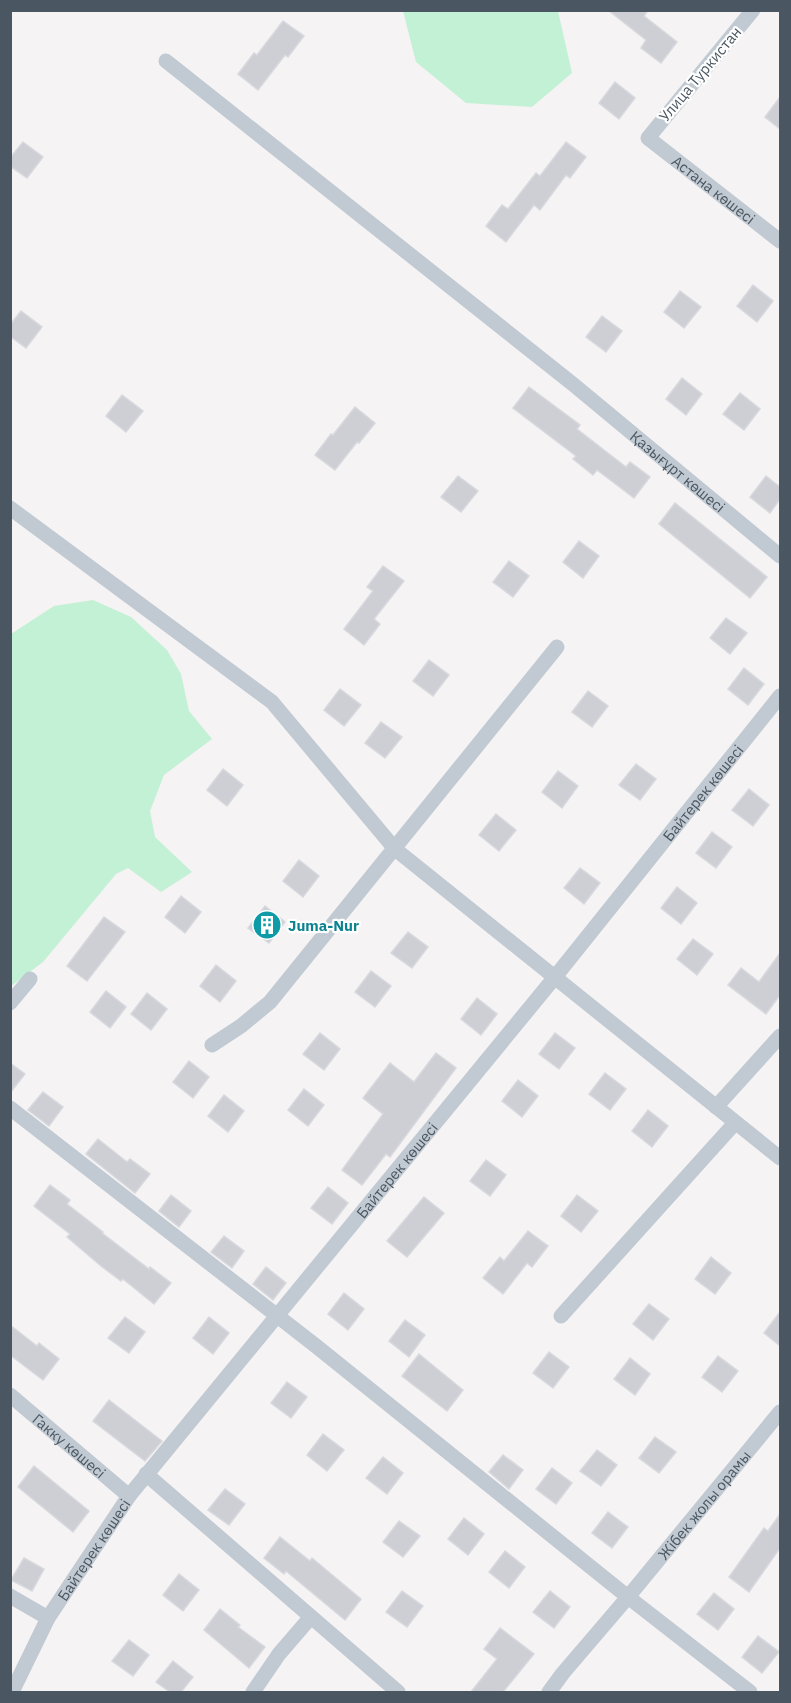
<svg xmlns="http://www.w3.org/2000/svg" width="791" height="1703" font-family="'IBM Plex Sans',sans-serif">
<rect width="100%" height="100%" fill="#f5f3f3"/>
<g fill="#c3f1d5">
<path d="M403,11h155l14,62 -40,34 -66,-4 -50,-41z"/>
<path d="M93,600l38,17 36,33 14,24 8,37 23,28 -48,36 -14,36 5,26 37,35 -31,20 -33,-24 -12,6 -73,88 -32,24v-352l43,-28z"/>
</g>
<g fill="#cdcfd5" stroke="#d7d9de" stroke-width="1.5">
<path d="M608,10h40l-4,6 33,26 -16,21 -20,-15 5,-8z"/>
<path d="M283,21l21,15 -16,21 -3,-2 -27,35 -20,-16 16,-21 3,2z"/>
<path d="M615,82l20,16 -16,21 -20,-16z"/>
<path d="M780,97v32l-15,-12z"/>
<path d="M23,142l20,15 -16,21 -17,-12v-8z"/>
<path d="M566,142l20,15 -16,21 -4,-3 -26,35 -6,-5 -28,37 -20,-16 16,-21 6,4 28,-36 4,3z"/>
<path d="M753,285l20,16 -16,21 -20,-16z"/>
<path d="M680,291l21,16 -17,21 -20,-16z"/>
<path d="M21,311l21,16 -16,21 -16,-12v-11z"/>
<path d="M602,316l20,15 -16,21 -20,-15z"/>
<path d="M682,378l20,16 -16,21 -20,-16z"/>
<path d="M529,387l51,38 -3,4 49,38 4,-5 20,15 -16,21 -37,-28 -4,5 -20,-16 3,-3 -63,-48z"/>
<path d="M740,393l20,16 -16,21 -21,-16z"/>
<path d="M122,395l21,16 -17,21 -20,-16z"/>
<path d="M355,407l20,16 -16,20 -2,-1 -22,28 -20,-15 16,-21 2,1z"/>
<path d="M458,476l20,15 -17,21 -20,-15z"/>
<path d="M766,476l14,11v12l-10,14 -20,-16z"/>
<path d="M675,503l92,74 -17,21 -91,-74z"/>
<path d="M579,541l20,15 -16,22 -20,-16z"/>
<path d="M509,561l20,15 -16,21 -20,-15z"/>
<path d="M383,566l21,15 -30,38 6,5 -16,21 -20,-16 29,-38 -6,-4z"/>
<path d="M726,618l21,15 -17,21 -20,-16z"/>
<path d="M429,660l20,15 -16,21 -20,-15z"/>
<path d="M744,668l20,16 -16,21 -20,-16z"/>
<path d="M340,689l21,16 -17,21 -20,-16z"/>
<path d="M588,691l20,15 -16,21 -20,-15z"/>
<path d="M381,722l21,15 -17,21 -20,-15z"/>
<path d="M636,764l20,15 -16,21 -21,-15z"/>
<path d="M223,769l20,16 -16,21 -20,-16z"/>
<path d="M558,771l20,15 -16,22 -20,-16z"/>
<path d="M749,789l20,16 -16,21 -21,-16z"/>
<path d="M496,814l20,16 -17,21 -20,-16z"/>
<path d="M712,832l20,15 -16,21 -20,-15z"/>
<path d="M299,860l20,16 -16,21 -20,-16z"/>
<path d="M580,868l20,15 -16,21 -20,-16z"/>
<path d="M677,887l20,16 -16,21 -20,-16z"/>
<path d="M181,896l20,16 -16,21 -20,-16z"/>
<path d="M265,906l20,16 -16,21 -21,-15z"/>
<path d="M104,917l21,15 -38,49 -20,-15z"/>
<path d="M408,932l20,15 -16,21 -21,-15z"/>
<path d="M693,939l20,15 -16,21 -20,-16z"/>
<path d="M780,953v42l-14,19 -38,-29 13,-17 18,14z"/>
<path d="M216,965l20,16 -16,21 -20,-16z"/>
<path d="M371,971l20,15 -16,21 -20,-15z"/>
<path d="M106,991l20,16 -16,21 -20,-16z"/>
<path d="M147,993l20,16 -16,21 -20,-16z"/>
<path d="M477,998l20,16 -16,21 -20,-16z"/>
<path d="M320,1033l20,16 -16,21 -21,-16z"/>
<path d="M555,1033l20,15 -16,21 -20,-15z"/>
<path d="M436,1053l20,15 -66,89 -4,-3 -24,31 -20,-15 41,-56 -20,-16 27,-35 24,19z"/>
<path d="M189,1061l20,16 -16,21 -20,-16z"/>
<path d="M10,1063l15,11 -15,19z"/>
<path d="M605,1073l21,16 -16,21 -21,-16z"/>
<path d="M518,1080l20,16 -16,21 -20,-16z"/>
<path d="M304,1089l20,16 -16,21 -20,-16z"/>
<path d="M43,1092l20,15 -14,19 -21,-16z"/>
<path d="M224,1095l20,16 -16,21 -20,-16z"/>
<path d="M648,1110l20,16 -16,21 -20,-16z"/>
<path d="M98,1139l29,23 3,-3 20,15 -15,19 -49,-39z"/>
<path d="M486,1160l20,15 -16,21 -20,-15z"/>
<path d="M50,1185l20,15 -3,4 36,28 -1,1 47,36 1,-2 21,16 -17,21 -31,-25 -2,2 -20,-15 -34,-29 3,-3 -36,-28z"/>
<path d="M328,1187l20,16 -16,21 -21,-16z"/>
<path d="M171,1195l20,16 -12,16 -20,-16z"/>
<path d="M577,1195l21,16 -17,21 -20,-16z"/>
<path d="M424,1197l20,16 -37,44 -20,-16z"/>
<path d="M528,1231l20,15 -16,21 -5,-4 -24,31 -20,-16 17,-21 4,4z"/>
<path d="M224,1236l20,15 -12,17 -21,-16z"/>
<path d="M711,1257l20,16 -16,21 -20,-15z"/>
<path d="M266,1267l20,16 -13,17 -20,-16z"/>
<path d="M344,1293l20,16 -16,21 -20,-16z"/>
<path d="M649,1304l20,15 -16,21 -20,-16z"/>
<path d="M780,1312v34l-16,-13z"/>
<path d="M125,1317l20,15 -16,21 -21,-15z"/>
<path d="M209,1317l20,16 -16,21 -20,-16z"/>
<path d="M405,1320l20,15 -16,22 -20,-16z"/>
<path d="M10,1325l27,21 2,-3 20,16 -16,21 -33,-25z"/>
<path d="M549,1352l20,15 -16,21 -20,-15z"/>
<path d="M419,1354l44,36 -16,21 -45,-35z"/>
<path d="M718,1356l20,15 -16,21 -20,-15z"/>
<path d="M630,1358l20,16 -15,21 -21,-16z"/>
<path d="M287,1382l20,15 -16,21 -20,-15z"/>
<path d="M109,1400l53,41 -17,20 -52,-40z"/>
<path d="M323,1434l21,16 -17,21 -20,-16z"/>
<path d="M655,1437l21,15 -17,21 -20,-15z"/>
<path d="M597,1450l20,15 -16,21 -21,-15z"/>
<path d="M503,1455l20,15 -14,19 -20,-17z"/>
<path d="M383,1457l20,16 -16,21 -21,-16z"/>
<path d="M34,1466l55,45 -16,21 -55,-45z"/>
<path d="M552,1468l20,15 -16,21 -20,-15z"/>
<path d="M225,1489l20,15 -16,21 -21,-15z"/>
<path d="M608,1512l20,15 -16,21 -20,-15z"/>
<path d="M780,1514v34l-31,44 -20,-15 35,-49 4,3z"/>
<path d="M464,1518l20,16 -16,21 -20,-16z"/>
<path d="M399,1521l21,15 -17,21 -20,-15z"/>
<path d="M280,1537l30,24 2,-3 49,41 -16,21 -59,-49 -2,3 -20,-16z"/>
<path d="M505,1551l20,16 -16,21 -20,-16z"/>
<path d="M24,1558l20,11 -12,22 -21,-11z"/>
<path d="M179,1574l20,16 -16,21 -20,-16z"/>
<path d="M402,1591l21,15 -16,21 -21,-15z"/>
<path d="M550,1591l20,16 -16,21 -21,-16z"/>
<path d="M714,1593l20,16 -16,21 -21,-16z"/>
<path d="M220,1609l20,16 -2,2 27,20 -16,21 -45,-38z"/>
<path d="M500,1628l34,26 -31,38h-32l26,-33 -13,-10z"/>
<path d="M758,1636l21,16 -17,21 -20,-16z"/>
<path d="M129,1640l20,15 -16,21 -21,-15z"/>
<path d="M173,1661l20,16 -12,15h-11l-14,-10z"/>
</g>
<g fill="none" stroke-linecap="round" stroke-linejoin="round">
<g stroke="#c1cad2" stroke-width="15">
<path id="s1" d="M753,10l-105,128 132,103"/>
<path id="s2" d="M166,61l408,324 206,171"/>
<path d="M10,508l262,194 123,147 385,309"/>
<path d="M10,1003l20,-24"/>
<path d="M212,1045l29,-19 29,-24 287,-355"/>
<path d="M716,1107l64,-71"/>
<path d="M10,1108l306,238 312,251 122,95"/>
<path d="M561,1316l174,-193"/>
<path id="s3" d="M10,1395l119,101"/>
<path d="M146,1474l252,218"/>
<path id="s4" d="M10,1596l38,22 81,-122 426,-519 225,-281"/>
<path d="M12,1692l36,-74"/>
<path d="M253,1692l26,-38 31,-36"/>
<path id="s5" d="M549,1692l14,-19 65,-76 152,-185"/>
</g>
</g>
<defs>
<g id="building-disc" transform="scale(1.5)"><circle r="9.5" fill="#0f9aa8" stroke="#fff"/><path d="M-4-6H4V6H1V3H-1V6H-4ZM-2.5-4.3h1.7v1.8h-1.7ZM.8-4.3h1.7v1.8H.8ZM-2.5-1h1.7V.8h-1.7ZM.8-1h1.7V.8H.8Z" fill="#fff"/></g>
</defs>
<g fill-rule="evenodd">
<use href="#building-disc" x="267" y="925"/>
</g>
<g text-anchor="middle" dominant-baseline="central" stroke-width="4.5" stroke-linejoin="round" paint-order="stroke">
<g font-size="15" fill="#4a5661" stroke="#fff">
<text transform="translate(700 74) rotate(-50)">Улица Туркистан</text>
<text stroke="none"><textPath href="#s1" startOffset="249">Астана көшесі</textPath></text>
<text stroke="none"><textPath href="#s2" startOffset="656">Қазығұрт көшесі</textPath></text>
<text stroke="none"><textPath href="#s4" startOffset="1098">Байтерек көшесі</textPath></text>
<text stroke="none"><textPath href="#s4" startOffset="612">Байтерек көшесі</textPath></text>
<text stroke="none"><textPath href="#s3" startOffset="78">Гакку көшесі</textPath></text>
<text stroke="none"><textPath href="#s5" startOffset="243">Жібек жолы орамы</textPath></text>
<text stroke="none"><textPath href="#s4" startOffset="126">Байтерек көшесі</textPath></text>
</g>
<g font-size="15" font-weight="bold" fill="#0d838f" stroke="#fff" text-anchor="start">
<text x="288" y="925">Juma-Nur</text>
</g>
</g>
<rect width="791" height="1703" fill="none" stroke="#4a5661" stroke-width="24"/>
</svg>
